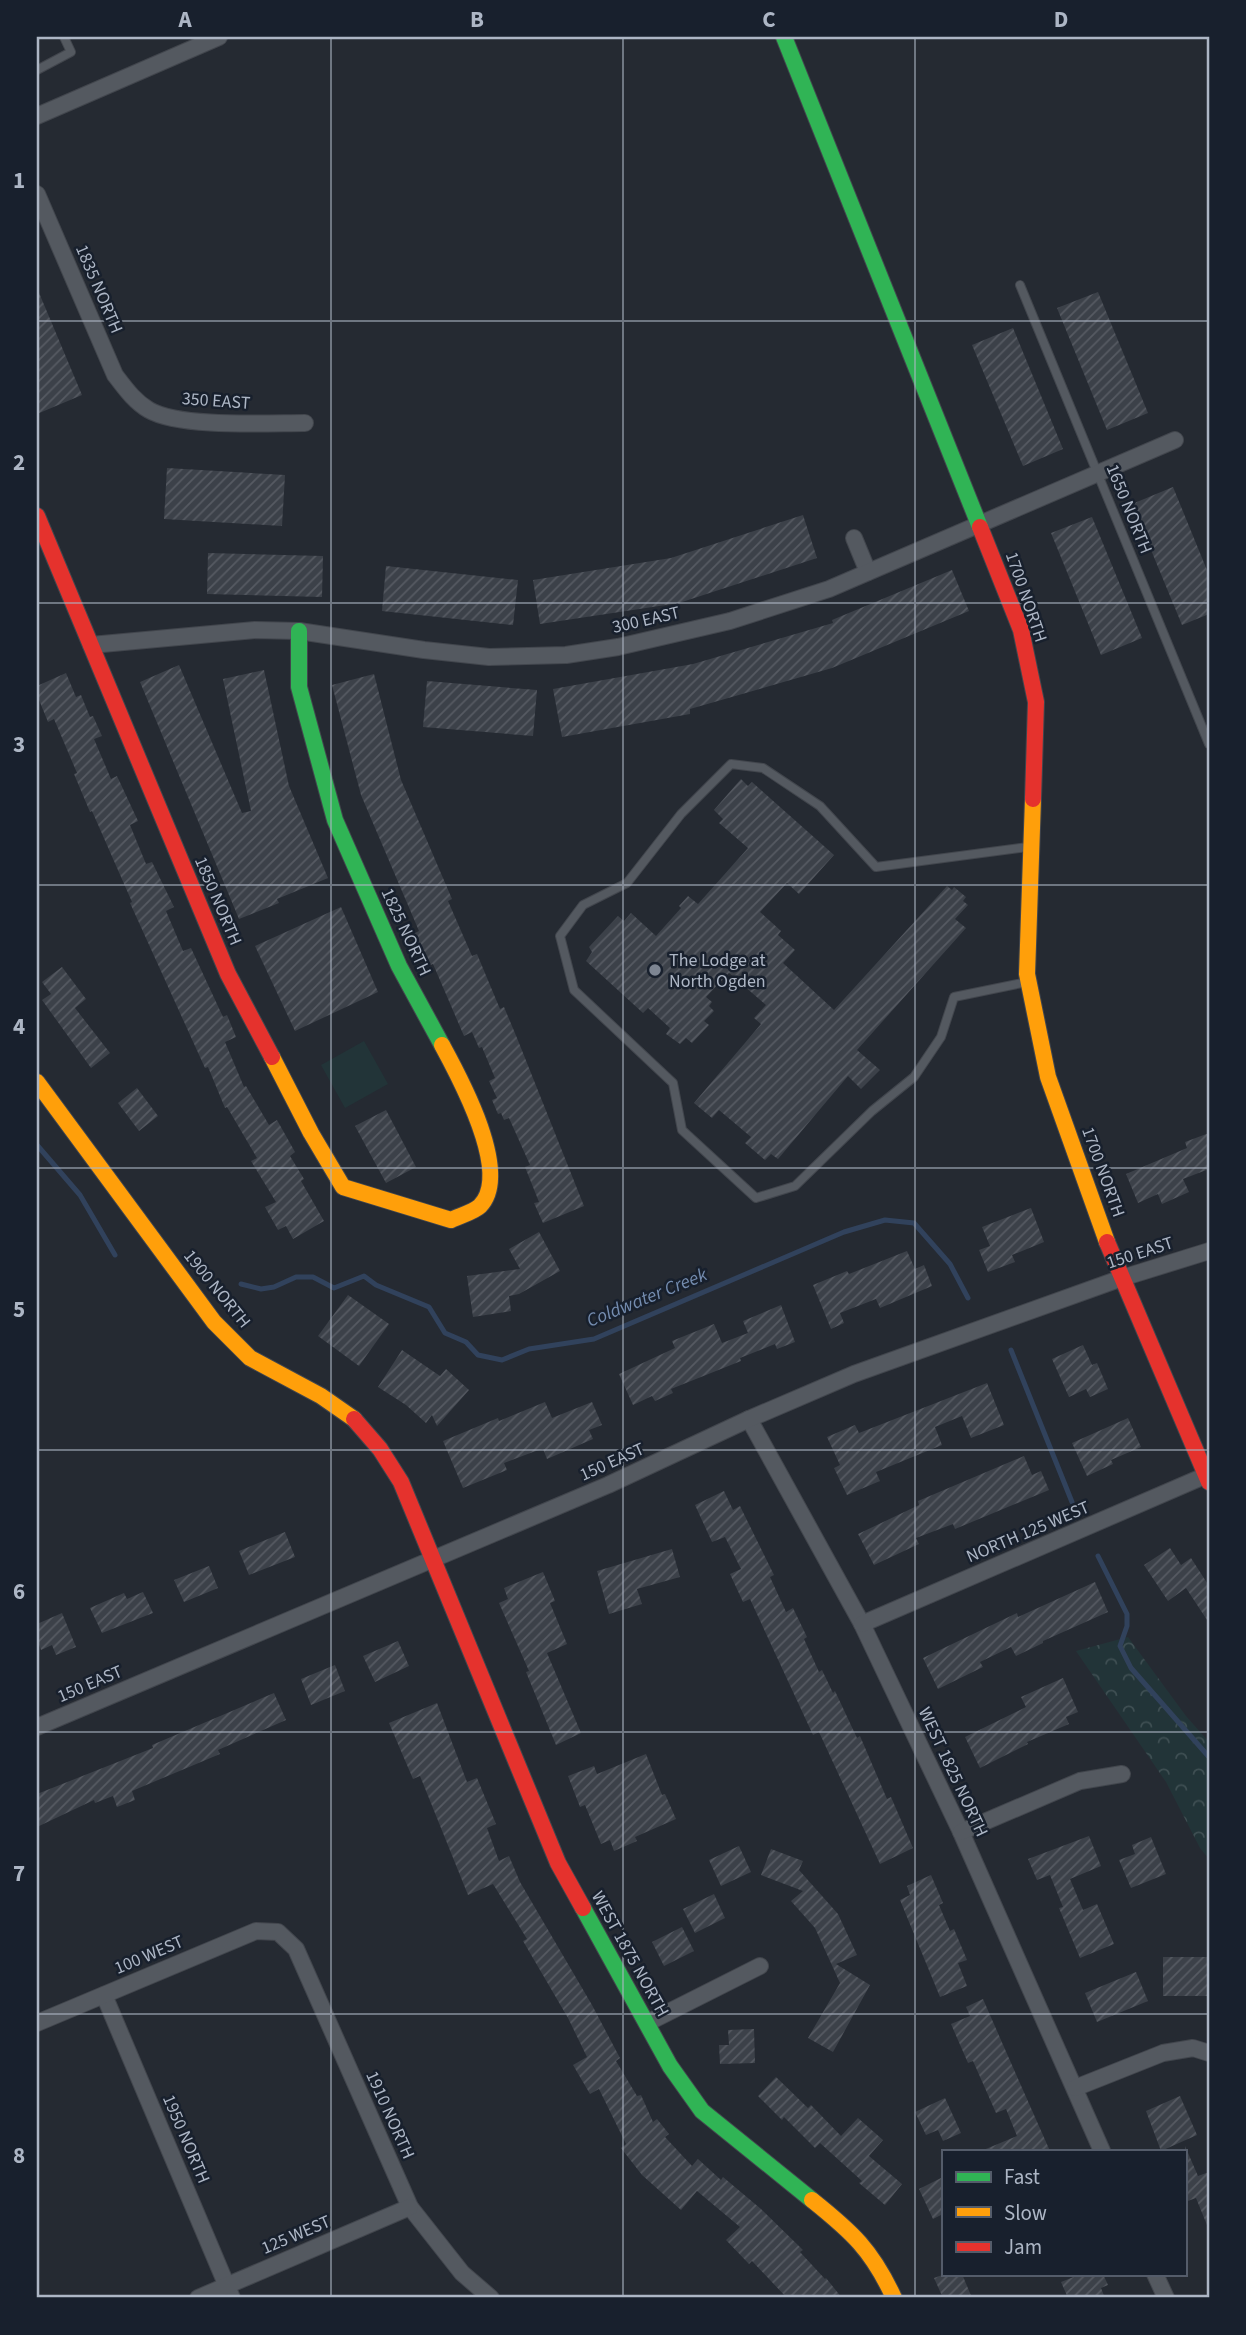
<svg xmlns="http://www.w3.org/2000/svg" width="1246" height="2335" font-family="'Source Sans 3',sans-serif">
<defs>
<pattern id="forest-crowns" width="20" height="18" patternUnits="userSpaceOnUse" patternTransform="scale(1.75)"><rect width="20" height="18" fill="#223438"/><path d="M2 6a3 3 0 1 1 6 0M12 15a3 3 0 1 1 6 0" fill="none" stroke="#3f4f53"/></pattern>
<pattern id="building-hatch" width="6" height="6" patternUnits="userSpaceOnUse" patternTransform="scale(1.75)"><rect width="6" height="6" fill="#3c4149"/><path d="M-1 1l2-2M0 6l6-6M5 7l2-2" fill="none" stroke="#565a62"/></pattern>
</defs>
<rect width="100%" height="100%" fill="#252a32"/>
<path fill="#223438" d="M364,1041l24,43 -43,24 -24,-43z"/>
<path fill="url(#forest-crowns)" d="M1128,1637l58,79 23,26v117l-9,-11 -34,-66 -90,-131z"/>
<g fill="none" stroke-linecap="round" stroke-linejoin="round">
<g stroke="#31425c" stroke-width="5">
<path d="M37,1145l43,50 35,60"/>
<path d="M241,1284l20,5 13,-2 22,-10h17l21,11 30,-12 12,9 53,22 16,26 21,9 12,13 24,5 27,-11 65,-10 250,-107 41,-12 29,3 36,41 18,34"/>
<path d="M1011,1350l61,152"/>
<path d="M1098,1556l29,58v12l-7,20 11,22 78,89"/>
</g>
</g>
<g fill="url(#building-hatch)">
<path d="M37,288l45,107 -45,19z"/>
<path d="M1098,292l50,121 -41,17 -50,-122z"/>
<path d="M1013,328l50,121 -40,17 -51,-121z"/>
<path d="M167,468l118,7 -3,51 -118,-7z"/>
<path d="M1173,487l36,88v39l-27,11 -50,-121z"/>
<path d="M803,515l14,43 -138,45 -139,21 -7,-44 138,-22z"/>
<path d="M1092,517l50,121 -41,17 -50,-122z"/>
<path d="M208,553l115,3 -1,41 -115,-3z"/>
<path d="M386,566l132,14 -5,45 -131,-14z"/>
<path d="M952,570l17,41 -137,57 -142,41v5l-128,23 -9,-48 140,-25 140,-41 -1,-3z"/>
<path d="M179,665l63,148 9,-2 -28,-132 41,-9 25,116 39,92 -51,21 2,4 -40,16 -99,-237z"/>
<path d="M66,673l10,24 5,-2 9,22 3,-1 9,20 -8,3 17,40 6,-3 21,45 -8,4 16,39 6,-2 22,45 -8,4 17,40 8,-3 32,69 4,-2 9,22 -11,5 19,45 2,-1 23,39 8,-5 18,32 -5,4 14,23 -3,2 23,40 -31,18 -7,-13 -8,4 -13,-23 11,-5 -25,-41 6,-3 -30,-51 -2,1 -17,-41 -3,1 -75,-165 2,-1 -40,-91 -2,1 -16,-38 3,-1 -23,-54 -6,3 -11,-27v-9z"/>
<path d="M374,674l27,106 51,119 -4,2 24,55 5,-2 23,55 4,-2 13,31 67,168 -41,17 -9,-20 5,-1 -14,-35 5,-2 -21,-47 -5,2 -3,-7 -3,1 -6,-14 5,-2 -8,-17 6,-3 -13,-31 -3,1 -7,-16 -8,4 -31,-72 -5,2 -17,-31 8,-4 -58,-136 -29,-110z"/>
<path d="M427,681l110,9 -4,46 -110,-9z"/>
<path d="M741,779l7,7 4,-4 82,73 -35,39 -12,-11 -27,29 21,19 -3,4 17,15 -12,13 51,47 113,-124 5,4 2,-3 12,10 -3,4 5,4 -13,14 11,9 -109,122 23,20 -19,19 -13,-13 -70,83 -7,-5 -6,6 -20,-17 6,-6 -32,-27 -7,8 -18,-15 67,-79 -7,-6 12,-13 -37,-32 -23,24 6,5 -3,4 5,5 -10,10 5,4 -17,18 -6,-5 -6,6 -14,-10 4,-6 -22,-20 -5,5 -57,-52 6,-9 -3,-5 29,-31 6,5 7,-8 25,23 25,-28 -2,-2 9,-10 10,8 50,-56 -29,-25 4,-4 -9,-9z"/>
<path d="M341,907l37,85 -83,39 -40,-85z"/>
<path d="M62,967l24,32 -11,9 35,45 -19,15 -49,-68 9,-6 -9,-12z"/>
<path d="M137,1088l21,28 -19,15 -21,-28z"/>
<path d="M386,1110l30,57 -30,16 -31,-57z"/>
<path d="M1209,1133v36l-26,10 6,13 -27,12 -4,-10 -20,9 -12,-29 61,-26 -2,-6z"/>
<path d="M1031,1208l13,34 -32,13 3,7 -27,10 -9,-22 11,-4 -8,-19z"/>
<path d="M539,1232l21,39 -41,23 -10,2 2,15 -38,6 -6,-41 53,-7 -11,-20z"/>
<path d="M907,1251l8,18 9,-4 8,21 -52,22 -4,-9 -36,14 4,10 -13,6 -18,-44 34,-14 2,3z"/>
<path d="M348,1295l41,29 -30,42 -41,-30z"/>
<path d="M781,1305l14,37 -18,7 -2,-5 -35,14 1,3 -70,28 2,4 -18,8 -3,-5 -19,9 -14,-31 56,-26 -3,-7 42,-17 8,19 26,-10 -5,-12z"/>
<path d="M1083,1345l9,20 5,-2 11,26 -18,8 -4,-8 -17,8 -17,-38z"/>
<path d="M402,1350l38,26 6,-7 23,21 -32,36 -5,-11 -6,8 -20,-18 -28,-18z"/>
<path d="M987,1383l17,42 -33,13 -9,-22 -27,11 7,18 -66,27 4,9 -33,14 -13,-27 6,-3 -13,-28 28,-12 4,8z"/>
<path d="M545,1402l7,16 40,-16 10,23 -13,5 4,9 -46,20 -4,-10 -10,3 -29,11 3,7 -44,18 -20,-47 55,-23 1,3z"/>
<path d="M1128,1418l13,29 -30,13 2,4 -26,12 -15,-33z"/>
<path d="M1024,1456l8,19 9,-4 8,19 -94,39 -2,-5 -37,14 3,6 -45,21 -16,-31 61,-29 -1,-4z"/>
<path d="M724,1491l9,19 7,-4 34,69 -4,2 16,35 7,-4 14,29 -3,2 15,33 3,-2 11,23 2,-2 22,47 3,-2 27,63 4,-2 22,51 -33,16 -61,-132 -6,3 -63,-136 -7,3 -13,-28 11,-5 -16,-32 -13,5 -17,-37z"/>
<path d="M285,1532l10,25 -46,18 -10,-24z"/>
<path d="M1170,1548l11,17 10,-7 18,28v37l-23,-35 -18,13 -24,-36z"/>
<path d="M672,1549l8,28 -43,12 5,15 -33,10 -12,-43z"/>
<path d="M209,1566l9,22 -34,14 -10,-22z"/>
<path d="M543,1572l12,29 -5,2 17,41 -20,9 34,80 -25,12 -30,-73 3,-1 -30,-68 9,-4 -4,-11z"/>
<path d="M1095,1582l13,30 -65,29v2l-27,13 -5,-9 -31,15 3,5 -45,22 -15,-31 94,-45 1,4z"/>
<path d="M143,1592l10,21 -51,20 -12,-25 34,-15 3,6z"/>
<path d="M62,1613l14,34 -20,8 -4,-10 -11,5 -4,-11v-15z"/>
<path d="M398,1641l11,25 -34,16 -12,-26z"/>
<path d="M335,1665l10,26 -34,14 -10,-26z"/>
<path d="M1063,1678l15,34 -12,5 3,7 -42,18 1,2 -48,24 -15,-31 61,-30 -5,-10z"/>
<path d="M274,1693l12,27 -68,30 2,4 -88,37 3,9 -18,7 -4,-11 -18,7 -1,-3 -57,27v-33l116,-46 -1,-3z"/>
<path d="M437,1703l30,79 10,-4 19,46 -9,4 12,33 10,-5 11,26 72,123 28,53 -4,3 21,35 4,-1 12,27 4,-3 12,15 -4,3 27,29 6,-7 23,21 2,-3 38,32 42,41 -3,2 25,27 1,-1 16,20h-55l-35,-37 -3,3 -23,-24 14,-13 -43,-36 -16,19 -39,-35 -21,-27 5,-4 -27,-55 -9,5 -17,-29 14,-8 -19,-39 -45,-77 4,-2 -34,-55 -25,11 -48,-119 -7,3 -24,-56z"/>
<path d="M646,1754l16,41 3,-1 11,25 -41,18 2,4 -23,10 -4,-11 -9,4 -16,-39 -5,2 -12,-31 26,-10 3,8z"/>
<path d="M1089,1836l12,30 -31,13 13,31 14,-6 17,40 -34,14 -21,-50 4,-1 -13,-32 -13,5 -9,-21z"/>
<path d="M1151,1837l15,37 -35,14 -12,-28 16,-6 -3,-9z"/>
<path d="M739,1846l12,26 -30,14 -12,-26z"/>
<path d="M771,1849l32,12 -4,9 39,44 19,41 -21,9 34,21 -37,67 -25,-14 32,-55 -25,-55 -24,-27 12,-10 -42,-16z"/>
<path d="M931,1875l12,28 -4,2 11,26 4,-2 13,31 -9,3 9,23 -27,11 -40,-97 10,-5 -3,-9z"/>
<path d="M714,1894l11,24 -30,15 -12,-24z"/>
<path d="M682,1927l12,24 -30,15 -12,-24z"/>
<rect x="1163" y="1957" width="46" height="39"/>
<path d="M1136,1972l12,29 -51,21 -12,-29z"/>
<path d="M983,1999l21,48 46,104h-69l36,-15 -11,-27 -10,4 -23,-52 -5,2 -17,-39 19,-8 -4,-9z"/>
<path d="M754,2029l1,34 -35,1 -1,-19h10l-1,-15z"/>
<path d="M776,2077l32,31 3,-3 30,31 17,-18 25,22 -14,16 33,28 -17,21 -26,-22 3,-2 -42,-38 -5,5 -31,-31 -2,3 -24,-24z"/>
<path d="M1180,2096l17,39 -36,16 -15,-40z"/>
<path d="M945,2098l16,35 -18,8 -5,-11 -12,5 -11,-23z"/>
<path d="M1185,2146l13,30 11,-4v58l-13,-32 -11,4z"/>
<path d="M943,2177v37l-10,5 -14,-30z"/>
<path d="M945,2274h17l10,24h-29l-9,-20z"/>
<path d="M1081,2274h22l5,11 -7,3 4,10h-37l-7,-16z"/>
</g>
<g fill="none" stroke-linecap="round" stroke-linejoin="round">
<g stroke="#42464d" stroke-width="10">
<g id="lane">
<path d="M37,70l34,-18 -7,-15"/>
<path d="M1020,285l189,459"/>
<path d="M1027,982l-73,15 -13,40 -27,40 -42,34 -77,75 -39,12 -74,-68 -9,-47 -99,-93 -14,-54 23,-31 44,-22 54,-69 50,-50 32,4 57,38 56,61 152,-20"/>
</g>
</g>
<g stroke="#42464d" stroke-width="18">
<g id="street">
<path d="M37,116l182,-79"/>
<path d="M37,194l78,181c10,13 19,26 34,35 31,18 118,13 156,13"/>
<path d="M854,538l14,34"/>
<path d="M91,645l164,-15 44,1 125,19 65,7 77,-2 52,-8 112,-26 99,-32 346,-149"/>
<path d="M749,1419l113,205 99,208 141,319"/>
<path d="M862,1624l347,-150"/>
<path d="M37,1727l571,-242 141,-66 105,-45 268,-96 87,-27"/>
<path d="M961,1832l119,-51 42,-7"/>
<path d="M104,1995l128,303"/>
<path d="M37,2023l219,-92 22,1 18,17 114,258 52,66 29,25"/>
<path d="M647,2023l113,-57"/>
<path d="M1075,2088l88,-35 30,-5 16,5"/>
<path d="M1155,2274l11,24"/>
<path d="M198,2298l212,-91"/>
</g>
</g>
<g stroke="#42464d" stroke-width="18">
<g id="fast">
<path d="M784,37l196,490"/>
<path d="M299,631v56l36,133 64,146 43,79"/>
<path d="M583,1908l87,158 32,45 110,89"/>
</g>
</g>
<g stroke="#42464d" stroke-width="18">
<g id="slow">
<path d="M1033,799l-6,175 21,103 59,165"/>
<path d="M272,1057l39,76 32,54 108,33c8,-4 23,-8 29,-14 32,-33 -20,-128 -38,-161"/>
<path d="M37,1082l177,240 36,36 71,38 33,23"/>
<path d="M812,2200c40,32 60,50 82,98"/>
</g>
</g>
<g stroke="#42464d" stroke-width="18">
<g id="jam">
<path d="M37,516l191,458 44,83"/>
<path d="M980,527l41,103 15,72 -3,97"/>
<path d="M1107,1242l102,240"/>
<path d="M354,1419l26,30 21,33 157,381 25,45"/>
</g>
</g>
<use href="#lane" stroke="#545960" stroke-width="8"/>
<use href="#street" stroke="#545960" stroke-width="16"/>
<use href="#fast" stroke="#30b455" stroke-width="16"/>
<use href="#slow" stroke="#ff9f0a" stroke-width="16"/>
<use href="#jam" stroke="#e5322d" stroke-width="16"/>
</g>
<path fill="none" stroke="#adb6c5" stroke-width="2" stroke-opacity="0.55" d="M331,37v2261M623,37v2261M915,37v2261M37,321h1172M37,603h1172M37,885h1172M37,1168h1172M37,1450h1172M37,1732h1172M37,2014h1172"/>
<circle fill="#7d8592" stroke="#18202d" stroke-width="2.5" cx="655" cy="970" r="7"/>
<g text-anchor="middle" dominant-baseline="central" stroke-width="5" stroke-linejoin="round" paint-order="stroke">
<g font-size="18" fill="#adb6c5" stroke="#18202d">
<text transform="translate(99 289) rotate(67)">1835 NORTH</text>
<text transform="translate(216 401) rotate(4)">350 EAST</text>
<text transform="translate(1129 509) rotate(68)">1650 NORTH</text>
<text transform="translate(1026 597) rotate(71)">1700 NORTH</text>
<text transform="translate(646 620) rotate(-13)">300 EAST</text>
<text transform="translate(218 901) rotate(67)">1850 NORTH</text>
<text transform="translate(406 932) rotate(65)">1825 NORTH</text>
<text transform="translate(1103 1172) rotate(70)">1700 NORTH</text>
<text transform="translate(1140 1253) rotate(-18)">150 EAST</text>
<text transform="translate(217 1289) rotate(51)">1900 NORTH</text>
<text transform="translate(612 1462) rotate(-24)">150 EAST</text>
<text transform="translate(1028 1532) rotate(-23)">NORTH 125 WEST</text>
<text transform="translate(90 1684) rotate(-23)">150 EAST</text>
<text transform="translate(953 1772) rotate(65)">WEST 1825 NORTH</text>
<text transform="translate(630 1954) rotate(61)">WEST 1875 NORTH</text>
<text transform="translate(149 1955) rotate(-23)">100 WEST</text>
<text transform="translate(390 2115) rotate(66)">1910 NORTH</text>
<text transform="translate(186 2139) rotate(67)">1950 NORTH</text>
<text transform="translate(296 2235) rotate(-23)">125 WEST</text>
</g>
<g font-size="18" fill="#adb6c5" stroke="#18202d" text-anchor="start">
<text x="669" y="960">The Lodge at<tspan x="669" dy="21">North Ogden</tspan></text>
</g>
<g font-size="19" font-style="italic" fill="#748caf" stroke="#18202d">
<text transform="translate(647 1298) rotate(-22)">Coldwater Creek</text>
</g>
</g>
<rect width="1246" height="2335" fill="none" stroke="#18202d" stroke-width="77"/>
<rect x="942" y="2150" width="245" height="126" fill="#18202d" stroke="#545c6a" stroke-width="2"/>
<rect x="956" y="2172" width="35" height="10" fill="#30b455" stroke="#545c6a" stroke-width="2"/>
<text x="1004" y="2184" font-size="21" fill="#adb6c5">Fast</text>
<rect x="956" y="2207" width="35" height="10" fill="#ff9f0a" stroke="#545c6a" stroke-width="2"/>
<text x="1004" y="2220" font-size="21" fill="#adb6c5">Slow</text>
<rect x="956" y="2242" width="35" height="10" fill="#e5322d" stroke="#545c6a" stroke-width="2"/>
<text x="1004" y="2254" font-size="21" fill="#adb6c5">Jam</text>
<rect x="38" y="38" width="1170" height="2258" fill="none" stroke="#adb6c5" stroke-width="2.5"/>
<g font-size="23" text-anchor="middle" font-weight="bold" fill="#adb6c5">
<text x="185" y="27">A</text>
<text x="477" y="27">B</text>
<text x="769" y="27">C</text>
<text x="1061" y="27">D</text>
<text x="19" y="188">1</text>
<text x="19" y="470">2</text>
<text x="19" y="752">3</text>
<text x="19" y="1034">4</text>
<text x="19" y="1317">5</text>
<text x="19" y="1599">6</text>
<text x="19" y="1881">7</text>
<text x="19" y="2163">8</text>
</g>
</svg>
